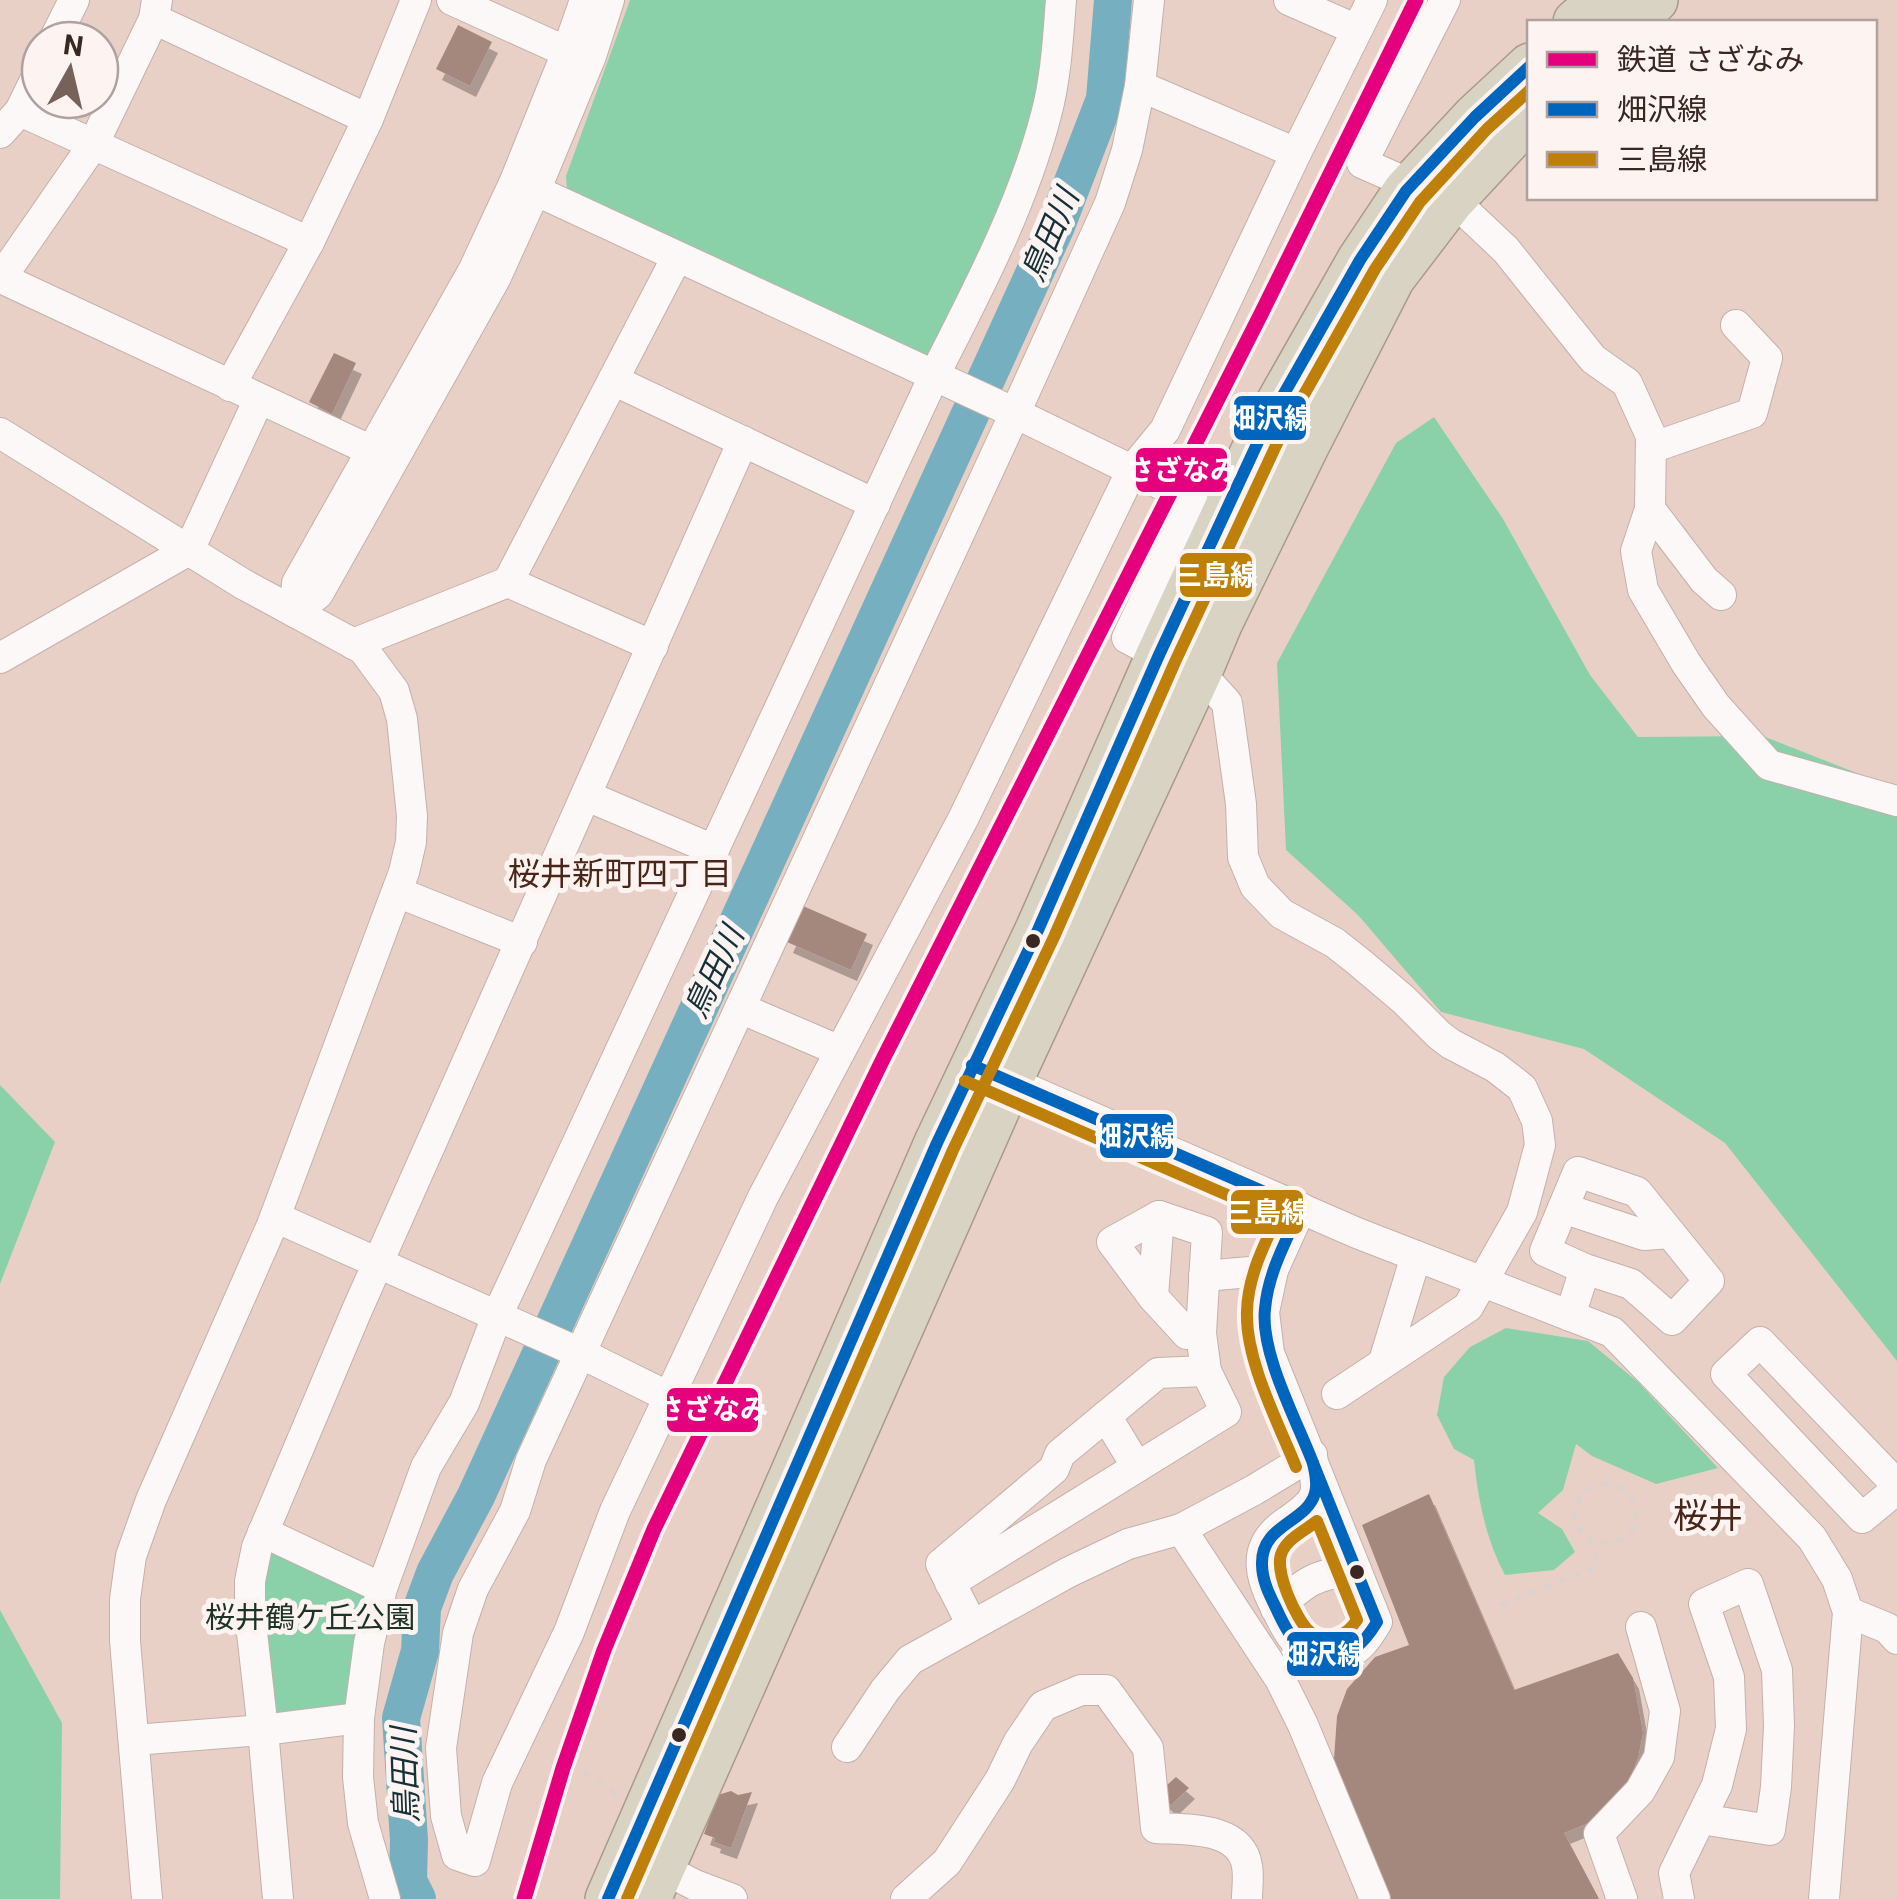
<svg xmlns="http://www.w3.org/2000/svg" width="1897" height="1899" font-family="Roboto,'Noto Sans JP',sans-serif">
<defs>
<filter id="shadow"><feDropShadow dx="6" dy="11" stdDeviation="0" flood-color="#0004"/></filter>
</defs>
<rect width="100%" height="100%" fill="#e9d0c7"/>
<g fill="#8ad1aa">
<path d="M630,0h426l-5,43 -54,194 -72,123 -358,-170 -1,-14z"/>
<path d="M1434,417l69,102 87,156 48,62 125,-1 134,53v572l-172,-218 -141,-94 -143,-37 -83,-97 -72,-65 -9,-187 119,-220z"/>
<path d="M0,1085l55,57 -55,142z"/>
<path d="M1506,1328l82,13 50,41 80,86 -62,16 -64,-28 -16,-12 -13,46 -25,23 24,16 13,23 -21,18 -49,5c-19,-35 -27,-75 -31,-115l-20,-11 -17,-34 7,-38 26,-30z"/>
<path d="M269,1540l100,46 -15,120 -74,14 -15,-24 -11,-112z"/>
<path d="M0,1610l62,113 -2,176h-60z"/>
</g>
<g fill="none" stroke-linecap="round" stroke-linejoin="round">
<path stroke="#76afbf" stroke-width="38" d="M417,1899l-9,-18 1,-41 -8,-122 19,-67 2,-43 13,-35 41,-77 580,-1270 49,-127 8,-99"/>
</g>
<g fill="#a4887d" filter="url(#shadow)">
<path d="M458,25l34,17 -22,44 -34,-17z"/>
<path d="M334,353l22,10 -24,51 -23,-12z"/>
<path d="M803,906l64,28 -16,36 -64,-28z"/>
<path d="M1429,1494l85,196 104,-37 15,25 10,55 -5,25 -9,23 -38,41 -27,11 35,66h-212l-45,-108 -8,-32 3,-43 10,-27 28,-32 34,-12 -47,-120z"/>
<path d="M1176,1777l13,11 -18,17 -13,-12z"/>
<path d="M731,1791l7,4 14,-3 -21,56 -17,-6 1,-4 -11,-4 14,-39z"/>
</g>
<g fill="none" stroke-linecap="round" stroke-linejoin="round">
<g stroke="#c4b0a9" stroke-width="32">
<g id="minor">
<path d="M157,0l-3,19 -61,126 -92,133 369,172"/>
<path d="M452,0l115,52"/>
<path d="M1149,0l-9,86 -13,64 -17,53 -95,210 -484,1047 -16,51 -42,78 -15,44 -17,115 5,68 11,39 18,6 22,-78 72,-151 46,-121 54,-114 94,-200 200,-378 169,-349 33,-40 131,-277 76,-153"/>
<path d="M1289,0l68,30"/>
<path d="M154,19l214,100"/>
<path d="M54,40l20,-40"/>
<path d="M1140,86l156,67"/>
<path d="M20,111l289,131"/>
<path d="M0,133l20,-22 20,-41"/>
<path d="M515,181l500,232 178,87 -66,138 32,17 40,17 28,31 14,101 2,53 12,29 27,28 53,29 24,19 45,38 35,35 12,9 44,23 27,21 15,33 3,24 -18,67 -54,95 -131,87"/>
<path d="M1412,185l-50,-22 83,-163"/>
<path d="M1452,199l54,51 87,109 34,24 24,53 -1,73 -14,42 7,39 43,73 30,43 53,59 128,36"/>
<path d="M613,380l262,124"/>
<path d="M230,386l79,-144 59,-123 48,-119"/>
<path d="M0,433l243,151 120,65 31,42 8,28 10,97 -1,26 -7,30 -132,353 -121,275 -20,56 -6,43v42l22,258"/>
<path d="M1651,448l101,-35 15,-55 -31,-33"/>
<path d="M1650,509l54,71 17,15"/>
<path d="M508,582l145,64"/>
<path d="M295,612l23,-18 177,-315 40,-88 56,-135 18,-56"/>
<path d="M295,612l2,-29 177,-314 41,-88 52,-129 18,-52"/>
<path d="M353,644l155,-62 169,-325"/>
<path d="M0,658l189,-108 70,-151"/>
<path d="M587,796l127,54"/>
<path d="M397,892l125,50"/>
<path d="M740,1008l100,43"/>
<path d="M995,1075l362,158 255,99 200,206 25,41 11,33 -24,287"/>
<path d="M1301,1208l-28,62 -9,42 5,41 108,269c-9,15 -20,33 -39,33 -32,0 -41,-6 -55,-33 -19,-37 -39,-72 5,-101 10,-7 23,-15 27,-27 3,-10 -2,-28 -3,-39"/>
<path d="M1563,1208l81,27 26,-2"/>
<path d="M275,1217l305,136 89,44"/>
<path d="M1204,1276l69,-6"/>
<path d="M1153,1297l6,-81"/>
<path d="M1570,1316l15,-47 -40,-18 33,-79 59,20 72,89 -37,39 -41,-36 -46,-15"/>
<path d="M1201,1333l-14,1 -34,-37 -41,-55 47,-26 48,16 -6,101 5,38"/>
<path d="M1384,1361l32,-105"/>
<path d="M1106,1416l31,51"/>
<path d="M1312,1455l-58,35 -73,39 99,150 23,46 72,174"/>
<path d="M1897,1485l-137,-143 -34,32 136,144 35,-29"/>
<path d="M263,1532l119,56"/>
<path d="M950,1583l276,-171 -20,-41 -48,2 -98,81 -6,15 -113,95 31,61"/>
<path d="M1276,1609c30,-28 39,-35 80,-39"/>
<path d="M1848,1612l39,16 10,11"/>
<path d="M134,1740l129,-10 96,-12"/>
<path d="M847,1747l38,-57 25,-30 159,-88 59,-28 53,-15"/>
<path d="M660,1867l35,18 37,14"/>
<path d="M278,1899l-15,-169 -13,-115v-34l7,-34 100,-237 386,-869"/>
<path d="M385,1899l-22,-76 -5,-46 1,-59 10,-75 13,-55 44,-121 38,-64 33,-87 437,-940c43,-85 88,-169 112,-261 10,-37 12,-77 15,-115"/>
<path d="M906,1899l41,-37 53,-82 18,-37 25,-37 38,-16h25l42,58 8,80c30,2 85,-2 91,38 2,10 0,22 0,33"/>
<path d="M1622,1899l-23,-65 41,-43 19,-34 6,-46 -24,-84"/>
<path d="M1679,1899l-5,-26 43,-88 14,-56 -2,-52 -25,-73 44,-20 29,86 2,56 -3,61 -6,43 -69,-11"/>
</g>
</g>
<g stroke="#a99a87" stroke-width="48">
<g id="highway">
<path d="M1576,22l26,-22"/>
<path d="M1628,22l27,-22"/>
<path d="M608,1899l329,-756 101,-213 121,-275 105,-226 96,-169 46,-69 69,-74 55,-51"/>
<path d="M648,1899l361,-817 190,-410 21,-50 87,-178 85,-166 58,-76 80,-86"/>
</g>
</g>
<g stroke="#dad2cf" stroke-width="4" stroke-dasharray="8 8" stroke-linecap="butt">
<path d="M1251,1216l6,8 3,10"/>
<path d="M1499,1606l99,-40c-2,-7 -4,-16 -7,-23 -5,-9 -15,-14 -16,-25 -2,-11 4,-21 12,-28 17,-13 44,-4 48,18 6,30 -22,40 -45,32"/>
<path d="M570,1762l48,33"/>
</g>
<use href="#minor" stroke="#fcf8f7" stroke-width="30"/>
<use href="#highway" stroke="#d9d3c4" stroke-width="45"/>
<g stroke="#fdf3f0" stroke-width="20">
<g id="bus-1">
<path d="M972,1065l329,143"/>
<path d="M1301,1208c-15,33 -33,65 -36,101 -5,44 32,112 48,154"/>
<path d="M1313,1463l64,159c-14,23 -27,36 -55,32 -10,-1 -19,-5 -27,-13 -8,-9 -14,-22 -19,-33 -7,-14 -14,-28 -14,-44 -1,-40 45,-41 53,-71 3,-9 0,-21 -2,-30z"/>
<path d="M608,1899l329,-756 101,-213 121,-275 105,-226 96,-169 46,-69 69,-74 55,-51"/>
</g>
</g>
<g stroke="#fdf3f0" stroke-width="20">
<g id="bus-2">
<path d="M965,1081l329,143"/>
<path d="M1285,1201c-16,34 -37,71 -38,110 -2,49 31,111 49,156"/>
<path d="M1317,1521l40,99c-10,15 -30,26 -47,12 -14,-12 -37,-63 -28,-80 6,-14 24,-22 35,-31z"/>
<path d="M627,1899l326,-749 101,-213 121,-275 105,-225 95,-168 45,-67 67,-73 43,-39"/>
</g>
</g>
<use href="#bus-1" stroke="#0065bd" stroke-width="12"/>
<use href="#bus-2" stroke="#be800a" stroke-width="12"/>
<g stroke="#fdf3f0" stroke-width="22">
<path id="rail-1" d="M524,1899l39,-131 41,-118 50,-121 229,-470 378,-745 155,-314"/>
</g>
<use href="#rail-1" stroke="#e5007d" stroke-width="15"/>
</g>
<g fill="#392721" stroke="#fdf3f0" stroke-width="4">
<circle cx="1033" cy="941" r="9"/>
<circle cx="1357" cy="1572" r="9"/>
<circle cx="679" cy="1735" r="9"/>
</g>
<g text-anchor="middle" dominant-baseline="central" stroke-width="10" stroke-linejoin="round" paint-order="stroke">
<g font-size="30" fill="#1c3428" stroke="#fdf3f0">
<text x="310" y="1617">桜井鶴ケ丘公園</text>
</g>
<g font-size="32" font-style="italic" fill="#143039" stroke="#fdf3f0">
<text transform="translate(1050 235) rotate(-67)">鳥田川</text>
<text transform="translate(714 972) rotate(-65)">鳥田川</text>
<text transform="translate(405 1775) rotate(-92)">鳥田川</text>
</g>
<g font-size="32" fill="#4a261a" stroke="#fdf3f0">
<text x="620" y="874">桜井新町四丁目</text>
</g>
<g font-size="35" fill="#4a261a" stroke="#fdf3f0">
<text x="1708" y="1516">桜井</text>
</g>
</g>
<g stroke="#fdf3f0" stroke-width="4">
<rect x="1232" y="394" width="76" height="48" rx="10" fill="#0065bd"/>
<rect x="1134" y="446" width="95" height="48" rx="10" fill="#e5007d"/>
<rect x="1178" y="551" width="76" height="48" rx="10" fill="#be800a"/>
<rect x="1098" y="1112" width="77" height="48" rx="10" fill="#0065bd"/>
<rect x="1229" y="1188" width="76" height="48" rx="10" fill="#be800a"/>
<rect x="665" y="1386" width="95" height="48" rx="10" fill="#e5007d"/>
<rect x="1285" y="1630" width="76" height="48" rx="10" fill="#0065bd"/>
</g>
<g font-size="28" text-anchor="middle" font-weight="bold" fill="#fff">
<text x="1270" y="428">畑沢線</text>
<text x="1182" y="480">さざなみ</text>
<text x="1216" y="585">三島線</text>
<text x="1136" y="1146">畑沢線</text>
<text x="1267" y="1222">三島線</text>
<text x="712" y="1419">さざなみ</text>
<text x="1323" y="1664">畑沢線</text>
</g>
<rect x="1527" y="20" width="350" height="180" fill="#fdf3f0" stroke="#afa19d" stroke-width="2.5"/>
<rect x="1547" y="52" width="50" height="15" fill="#e5007d" stroke="#afa19d" stroke-width="2.5"/>
<text x="1617" y="70" font-size="30" fill="#392721">鉄道 さざなみ</text>
<rect x="1547" y="102" width="50" height="15" fill="#0065bd" stroke="#afa19d" stroke-width="2.5"/>
<text x="1617" y="120" font-size="30" fill="#392721">畑沢線</text>
<rect x="1547" y="152" width="50" height="15" fill="#be800a" stroke="#afa19d" stroke-width="2.5"/>
<text x="1617" y="170" font-size="30" fill="#392721">三島線</text>
<g transform="translate(70 70) rotate(8)"><circle r="48" fill="#fdf3f0" stroke="#afa19d" stroke-width="2.5"/>
<path d="M0-8L18 38L0 25L-18 38Z" fill="#77625b"/>
<text y="-15" font-size="28" font-weight="bold" text-anchor="middle" fill="#392721">N</text>
</g>
</svg>
